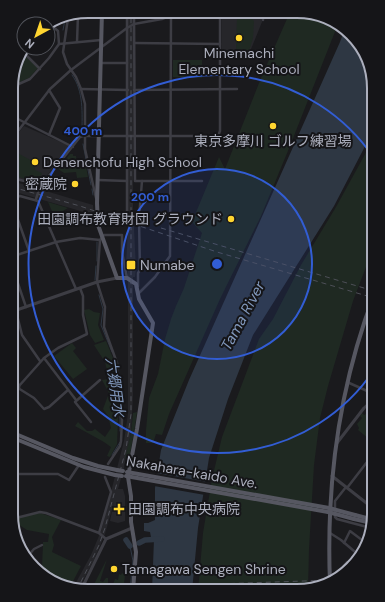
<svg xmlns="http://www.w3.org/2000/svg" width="385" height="602" font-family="'DM Sans','Noto Sans JP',sans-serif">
<rect width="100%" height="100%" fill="#1a1a1d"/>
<g fill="#26262a">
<path d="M128,11h6l-1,197 3,61 -1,8h-2v119l-2,37 -7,35 -6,21h5l2,7v25l-7,2 -8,-2 4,-19 -9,32 -12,28 -15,28 -5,-2 18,-33 10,-24 23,-90 4,-27v-141l-2,-8 3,-54h-1z"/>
<path d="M222,12h39l1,10 -13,32h-13v5l-14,-1z"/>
<path d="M24,126l46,20v1l-30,37 -28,-7v-36z"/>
<path d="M12,181l81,24 1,10 -82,-24z"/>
</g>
<g fill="#1f2922">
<path d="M290,12h22l26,12 -48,122 -29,70 -41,83 -51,115 -7,21 -6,-1 -3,9h-7v-13l3,-32 9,-24 7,-35 6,-20 5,-13 8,-18 18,-55 -10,-11 27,-65 6,12 36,-91z"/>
<path d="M237,17l14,1 3,3 -1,17 -4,13h-13z"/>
<path d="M25,56l13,12 -9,10 -16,7 -1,-1c0,-11 7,-19 13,-28z"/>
<path d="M173,60h29v18l-29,-1z"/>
<path d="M374,140v106l-21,55 -25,85 -8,32 -6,47 -5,84 -1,40 -11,2h-99l5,-58 9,-54 10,-42 37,-98 14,-20 28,-54 35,-58 33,-60z"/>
<path d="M12,150l22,12 1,8 7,3 -5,9 -25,-7z"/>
<path d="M70,154h3v2h3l1,6 8,-1 3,16 -11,1 -1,-6 -12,1 -6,-4z"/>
<path d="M48,202l20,6 -14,8z"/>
<path d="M89,309l5,3 6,1 -2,12 6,15 -9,3 -5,-8 -6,-25z"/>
<path d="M106,341l9,22 3,57 -1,24 -7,13 -3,-1 4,-9 -7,-5 -29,-16 3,-4 9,9h5l3,-2 10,8 6,-9 -3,-12 -5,-7 6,-16 -7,-13 7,-1 -4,-17 -11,-17z"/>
<path d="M72,343l4,5 -3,3 14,18 -14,10 -19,-23z"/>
<path d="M137,412l-3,21 -5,26 -4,-1 6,-25 2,-20z"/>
<path d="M362,413l2,2 4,-2 6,5v15l-5,6 -11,-9 1,-2 -2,-4 5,-6 -2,-2z"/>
<path d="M40,513l21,7 -9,17 2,8 -2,7 29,14 -11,21 -29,-12 -4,-6h5l1,-27h5l1,-8 -22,-4 -14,-9 3,-3z"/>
<path d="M107,559l-7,22 3,1 3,-4h2v5l5,1 2,-5 3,1 1,-6 2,1 1,-2 3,2 -1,9 -33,6z"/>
</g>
<path fill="#2e3743" d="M345,28l23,30 6,30v41l-40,77 -81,129 -25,64 -19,59 -11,70 -6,63h-40l2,-52 -3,-2 -1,-5 -6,-1v-8h4l7,-3v-32l6,-38 28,-70 151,-338z"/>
<path fill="#1a1a1d" d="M156,473l51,9 -2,13 -51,-9z"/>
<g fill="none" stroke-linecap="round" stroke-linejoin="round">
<g stroke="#2e3743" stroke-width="1">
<path d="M63,30l2,-10"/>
<path d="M72,75c12,16 10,39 10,57"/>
<path d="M83,144l8,41"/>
<path d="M92,189l1,6"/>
<path d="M97,261v-19"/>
<path d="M95,280l1,-14"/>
<path d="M99,295l4,14 -2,16 11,27"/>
<path d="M115,360l5,59v12"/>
<path d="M112,455l8,-13"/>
<path d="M130,590l3,-29 -3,-15 1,-1"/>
</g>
<g stroke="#2e3743" stroke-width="5.5">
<path d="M126,540l4,6"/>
<path d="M139,543l6,-3 17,-1"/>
</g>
<g stroke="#3d3d44" stroke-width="2.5">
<path d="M134,11l1,170h67"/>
<path d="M263,12v8"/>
<path d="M68,18l-5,34 4,12 9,13 5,12 4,15v45l11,49"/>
<path d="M77,42l1,-27"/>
<path d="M135,43l85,1"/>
<path d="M59,44l42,-4"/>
<path d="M25,54l15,15"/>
<path d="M101,63h26"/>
<path d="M12,87l18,-8 19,-21 10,-14 -1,-13 -7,-6"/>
<path d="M81,89l47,1"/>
<path d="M134,90l103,-1"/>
<path d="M12,116l61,31"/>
<path d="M49,135l11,-27 -11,-18"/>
<path d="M12,139l38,-50 21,-19 56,-42 7,-4 28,-5 17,-7 21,2 20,-2"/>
<path d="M12,178l29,7"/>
<path d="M98,180l29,1"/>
<path d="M40,187l40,-50 3,-1h135l2,-5v-119"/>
<path d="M11,199l9,-3 18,5 38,88"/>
<path d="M11,200l18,51"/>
<path d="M127,211v-200"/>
<path d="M11,257l45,-15 24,-4 20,2"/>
<path d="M11,263l15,44"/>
<path d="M138,286v-13l2,-3 -1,-52 3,-37"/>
<path d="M138,294l17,-17 15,-21 1,-240 1,-4"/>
<path d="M16,311l6,24 18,26"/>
<path d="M44,358l32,42"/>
<path d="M347,382l27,12"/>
<path d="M19,386l25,-28 14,-10 29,-14 -4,-19v-19l-3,-8"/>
<path d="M18,388l16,10 10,11 5,-2 19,-17"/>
<path d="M91,422l-16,-20 25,-22"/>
<path d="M108,464l12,-18 1,-5 1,-21 -5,-57 -13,-36 1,-20 -8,-25 3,-42 4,-5h18v17l5,26"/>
<path d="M11,474h47l11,6 10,-15"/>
<path d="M346,487l-11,14v16l2,2 34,9"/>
<path d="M347,488l27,-35"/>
<path d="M12,519l28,-7 6,1 53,20 7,6"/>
<path d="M99,533l12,-41 -6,-15"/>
<path d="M330,533l11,7 20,17"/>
<path d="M344,543l6,-12 16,12"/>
<path d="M27,557l7,-8 8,-4"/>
<path d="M338,576l-1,-2 10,-12"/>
</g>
<g stroke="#3d3d44" stroke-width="3">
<path d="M11,312l86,-30 20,-4"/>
<path d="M11,399l8,-12 -8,-22"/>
<path d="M337,443l27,-35 10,-9"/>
<path d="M332,476l42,33"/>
<path d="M81,590l25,-51 26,-11"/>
</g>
<g stroke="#565761" stroke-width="4">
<path d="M102,11l-5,192 1,22 19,53h10l9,6 3,15 14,24 -16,106 -9,48 3,19v26l5,30 -3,38"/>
<path d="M11,432l62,26 25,8 19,4"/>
<path d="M11,437l73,30 31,8"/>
<path d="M127,472l202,36"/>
<path d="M126,476l202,36"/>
<path d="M355,515l19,5"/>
<path d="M354,519l18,4"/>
<path d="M330,583c-4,-98 9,-196 44,-288"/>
</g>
<g stroke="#4d4f57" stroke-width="1" stroke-dasharray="5 4" stroke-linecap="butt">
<path d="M12,187l68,19 137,46 157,46"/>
<path d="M161,228l213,63"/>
<path d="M77,590l22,-45 6,-17 21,-79 5,-35v-403"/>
<path d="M104,590l25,-3 204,-7"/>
</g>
<path stroke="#3d3d44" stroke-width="2.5" d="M36,199l4,-12"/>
<g stroke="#565761" stroke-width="4">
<path d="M117,470l6,1"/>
<path d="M115,475l7,1"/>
<path d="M329,508l26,7"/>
<path d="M328,512l26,7"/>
</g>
</g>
<circle cx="217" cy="264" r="95" fill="#325dd4" fill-opacity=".12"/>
<g fill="none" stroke="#325dd4" stroke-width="2">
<circle cx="217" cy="264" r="95"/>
<path d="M374 370A189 189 0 1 1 374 158"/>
</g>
<g fill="#ffd530" stroke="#151518" stroke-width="1.5">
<circle cx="239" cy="38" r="4"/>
<circle cx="273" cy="126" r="4"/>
<circle cx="35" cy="162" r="4"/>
<circle cx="75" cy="184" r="4"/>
<circle cx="231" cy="219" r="4"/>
<rect x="126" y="260" width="10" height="10" rx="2"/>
<path d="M117 503h4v4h4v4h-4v4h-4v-4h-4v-4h4z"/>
<circle cx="114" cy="569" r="4"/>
</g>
<g text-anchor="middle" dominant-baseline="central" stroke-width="4" stroke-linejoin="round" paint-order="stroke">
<g font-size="14" fill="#acafbd" stroke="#151518" text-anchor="start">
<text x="239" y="53" text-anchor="middle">Minemachi<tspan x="239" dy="16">Elementary School</tspan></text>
<text x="273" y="141" text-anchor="middle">東京多摩川 ゴルフ練習場</text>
<text x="43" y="162">Denenchofu High School</text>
<text x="67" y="184" text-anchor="end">密蔵院</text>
<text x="223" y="219" text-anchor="end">田園調布教育財団 グラウンド</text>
<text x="140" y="265">Numabe</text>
<text x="128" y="509">田園調布中央病院</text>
<text x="122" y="569">Tamagawa Sengen Shrine</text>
</g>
<g font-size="14" fill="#acafbd" stroke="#151518">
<text transform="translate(192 472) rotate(10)">Nakahara-kaido Ave.</text>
</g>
<g font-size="15" font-style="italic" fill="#8097bb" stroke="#151518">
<text transform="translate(243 316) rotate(-62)">Tama River</text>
<text transform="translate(115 387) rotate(82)">六郷用水</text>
</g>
</g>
<path d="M0 0H385V602H0ZM88 18H297A70 70 0 0 1 367 88V514A70 70 0 0 1 297 584H88A70 70 0 0 1 18 514V88A70 70 0 0 1 88 18Z" fill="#151518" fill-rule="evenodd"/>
<path fill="none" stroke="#acafbd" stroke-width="2" d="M88 18H297A70 70 0 0 1 367 88V514A70 70 0 0 1 297 584H88A70 70 0 0 1 18 514V88A70 70 0 0 1 88 18Z"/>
<circle cx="217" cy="264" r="6" fill="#325dd4" stroke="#151518" stroke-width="2"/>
<g font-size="12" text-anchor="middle" font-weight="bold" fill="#325dd4" stroke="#151518" stroke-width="4" stroke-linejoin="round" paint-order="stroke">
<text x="83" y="135">400 m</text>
<text x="150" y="201">200 m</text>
</g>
<g transform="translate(36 36) rotate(220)"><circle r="19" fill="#151518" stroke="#51535a"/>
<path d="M0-3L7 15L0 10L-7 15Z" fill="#ffd530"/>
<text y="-6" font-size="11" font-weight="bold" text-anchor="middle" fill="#acafbd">N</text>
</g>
</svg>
